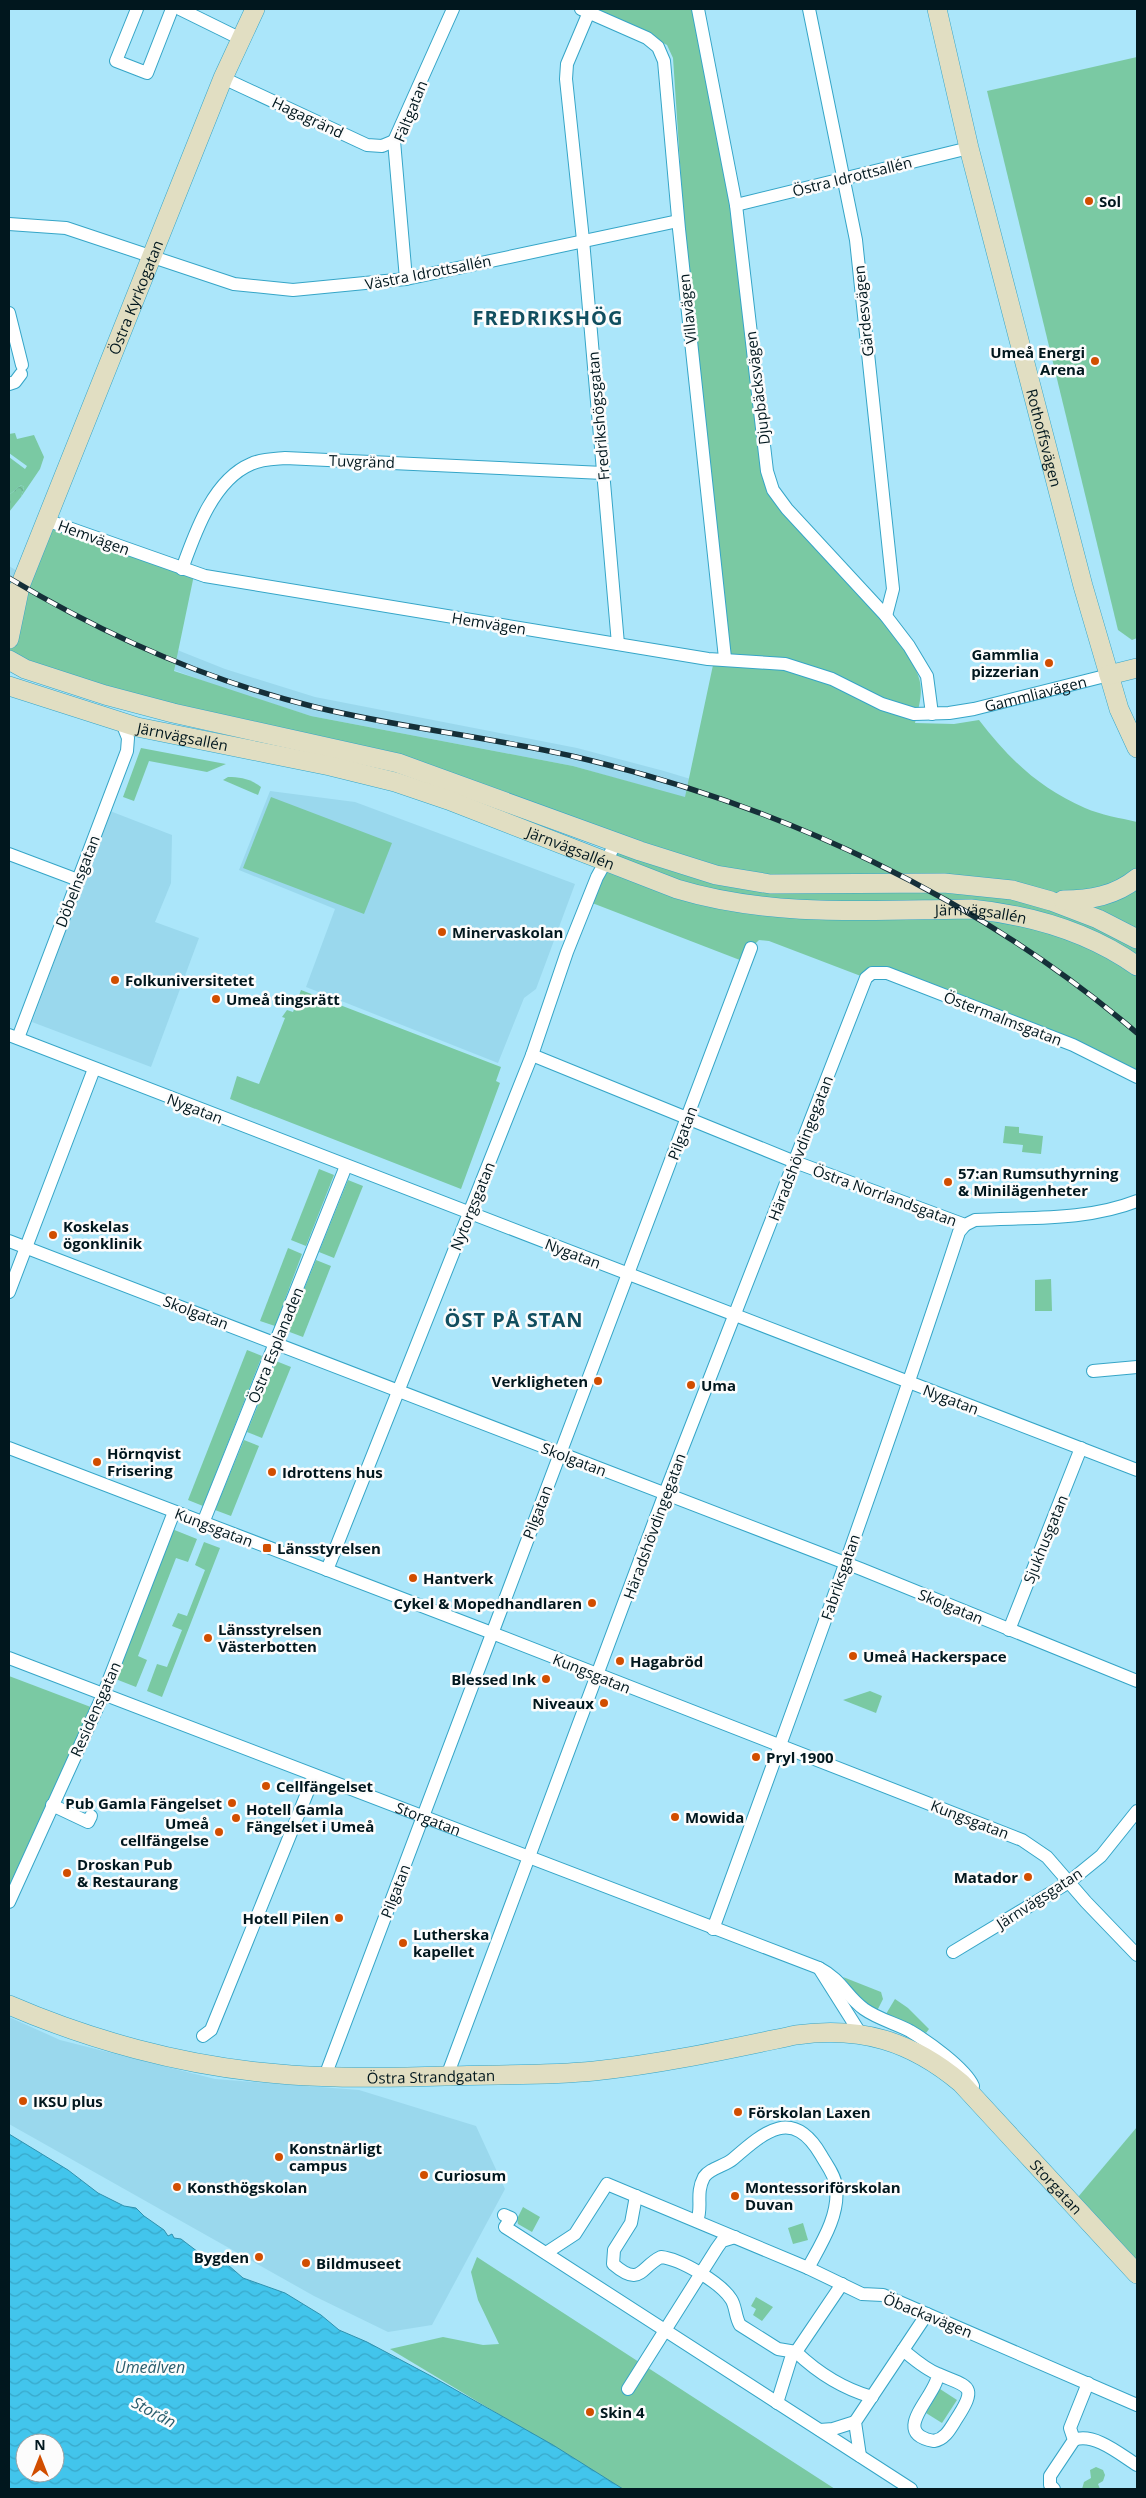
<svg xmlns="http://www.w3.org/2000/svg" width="1146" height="2498" font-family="'Open Sans',sans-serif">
<defs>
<pattern id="forest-crowns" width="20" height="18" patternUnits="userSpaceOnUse" patternTransform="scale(1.25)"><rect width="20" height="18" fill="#7ac9a3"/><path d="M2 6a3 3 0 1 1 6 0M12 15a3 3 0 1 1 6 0" fill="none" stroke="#68ac8c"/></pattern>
<pattern id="water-waves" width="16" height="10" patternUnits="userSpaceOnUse" patternTransform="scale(1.25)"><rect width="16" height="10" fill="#42c5ec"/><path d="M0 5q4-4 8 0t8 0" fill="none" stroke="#38a8ca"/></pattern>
</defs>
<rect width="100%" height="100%" fill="#abe6fa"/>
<g fill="#9ad8ed">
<path d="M9,566l31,19 92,47 93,37 90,28 262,51 87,23 53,16 157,65 -301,-86 -262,-50 -92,-29 -45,-17 -165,-81z"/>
<path d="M270,791l85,11 220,82 -39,105 -12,9 -26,65 -192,-76 29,-78 -96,-39z"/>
<path d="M110,811l62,24 -1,48 -16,39 44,16 -48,129 -119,-45z"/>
<path d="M9,2017l51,23 155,39 144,11 117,36 29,63 -73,136 -44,7 -74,-36 -305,-172z"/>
</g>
<g fill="#7ac9a3">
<path d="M595,9h98l38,197 32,267 140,174c20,34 22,37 12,76l39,1 25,-4c30,39 60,68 106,88 16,7 35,10 52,14v255l-250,-104 -21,5 -97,-37 -10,-1 -8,8 -6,14 -158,-61 29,-58 -163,-59 -444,-124v-21l37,-119 148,55 -20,96 137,45 262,50 112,31 28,-132h18l-47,-442 -11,-165 -6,-13z"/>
<path d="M1137,57v581l-5,2 -14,-10 -131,-539z"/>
<path d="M15,433l2,6 17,-4 10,22 -4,12 -19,28 3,-10 -3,-2 -12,10v-38l16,12 2,-3 -18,-13v-19z"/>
<path d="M141,748l74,14 11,2 -19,8 -58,-11 -15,40 -11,-4z"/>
<path d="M228,777c12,0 23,2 33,10l-3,8 -35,-15z"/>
<path d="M271,797l121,46 -28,71 -121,-46z"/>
<path d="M301,990l200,77 -5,14 4,2 -39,106 -231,-90 7,-23 22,8 26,-66 -3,-1 5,-7 6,2z"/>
<path d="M1005,1126l14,1v6l24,3 -2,18 -19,-2 1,-7 -20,-2z"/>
<path d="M319,1169l15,6 -28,71 -15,-6z"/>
<path d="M348,1180l15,6 -29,72 -15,-6z"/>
<path d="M288,1248l14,6 -27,72 -15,-5z"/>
<path d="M316,1260l15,6 -28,71 -16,-6z"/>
<path d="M1051,1279l1,32h-17v-31z"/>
<path d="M247,1350l15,6 -59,150 -15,-6z"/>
<path d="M276,1361l15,6 -29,71 -15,-6z"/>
<path d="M244,1440l15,6 -28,70 -16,-6z"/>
<path d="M172,1529l25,10 -9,23 -12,-4 -38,98 9,4 -11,27 -23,-9z"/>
<path d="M204,1542l16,6 -58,149 -15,-6 10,-27 10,3 15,-37 -10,-4 6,-13 9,3 18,-46 -10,-5z"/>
<path d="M9,1676l87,33 -87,193z"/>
<path d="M870,1691l12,5 -6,17 -33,-13z"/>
<path d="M843,1977l38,15 2,7 -6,12 -17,-12z"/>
<path d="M895,1999l13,9 21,21 -3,4 -40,-19z"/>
<path d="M1137,2127v147l-64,-71z"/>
<path d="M523,2207l17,10 -8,15 -14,-8 -1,-5z"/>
<path d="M803,2223l5,17 -15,4 -5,-16z"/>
<path d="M477,2257l358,232h-212l-233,-140 53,-12 40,8 16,-1 -21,-44 -7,-28z"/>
<path d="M756,2297l17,10 -11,14 -9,-6 3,-6 -5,-3z"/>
<path d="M940,2389l17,11 -15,23 -16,-10z"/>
<path d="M1096,2467l7,3 2,5 -2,6 -5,3 2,5h-18l2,-7 7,-4 -1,-8z"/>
</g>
<path fill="url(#forest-crowns)" d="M21,485l3,2 -3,10 -12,15v-17z"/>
<path fill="url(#water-waves)" stroke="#2e91ae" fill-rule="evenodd" d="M9,2134l59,36 30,23 26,13 12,2 8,8 20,14 4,6 4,-2 2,4 7,1 21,16 18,3 23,20 42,15 36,22 18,15 28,12 64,34 122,69 70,44h-614zM25,2443h30v30h-30z"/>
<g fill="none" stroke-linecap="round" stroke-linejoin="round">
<g stroke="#35a5c7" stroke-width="14">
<g id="street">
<path d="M137,9l-21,52 31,12 25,-64"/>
<path d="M180,9l61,30"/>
<path d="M581,9l66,29 11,9 6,14 15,168 46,429"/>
<path d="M698,9l38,196 31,266 6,19 14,19 99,107 23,30 18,30 5,38"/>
<path d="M809,9l47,231 37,349 -7,27"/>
<path d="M589,12l-22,52 -1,15 17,161 35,404"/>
<path d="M223,78l144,67 15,1 12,-5"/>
<path d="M736,205l233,-57"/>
<path d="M9,224l57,4 168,56 59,6 113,-11 272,-58"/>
<path d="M406,279l-12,-138 59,-132"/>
<path d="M9,313l13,52"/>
<path d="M9,384l6,-2 6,-8"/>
<path id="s1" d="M46,520l159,56 503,83 77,5 47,15 50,25 32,10 35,-1 25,-4 135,-34"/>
<path d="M182,569c13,-36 31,-89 69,-105 10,-5 23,-5 34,-6l318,15"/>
<path d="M9,854l69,26"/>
<path d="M9,1035l1128,435"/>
<path d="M18,1038l109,-287 1,-13 -6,-15"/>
<path d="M532,1055l263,107 170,63 10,-5c54,-3 111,1 162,-19"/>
<path d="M9,1241l852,328 276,112"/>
<path d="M9,1292l85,-223"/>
<path d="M1093,1371l44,-4"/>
<path d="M9,1448l483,185 530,207 25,17 39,45 51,53"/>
<path d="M203,1523l143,-357"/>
<path d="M327,1570l205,-515 35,-103 30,-75 19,-34"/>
<path d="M1009,1630l72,-182"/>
<path id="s2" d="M9,1658l810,310c23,12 27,28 45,41 14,10 31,14 46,22 17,10 55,37 63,55"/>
<path d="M52,1805l36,17 3,-6"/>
<path d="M9,1902l94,-207 71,-183"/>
<path d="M713,1929c85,-232 169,-463 246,-697l6,-7"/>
<path d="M953,1952l116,-70 32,-26 36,-45"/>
<path d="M819,1968l41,65"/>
<path d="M203,2036l8,-6 103,-254"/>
<path d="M325,2076l426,-1128"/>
<path d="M447,2076l218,-583 201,-515 6,-5h15l186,72 64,32"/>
<path d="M636,2196l-5,27 -17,27 -1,14c28,24 27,3 48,-7 19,2 59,25 70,42 5,7 4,18 9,26l38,24 18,3 -5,6 -14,45"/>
<path d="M504,2215l7,3 -6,9 406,262"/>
<path d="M697,2221c6,-14 -2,-27 7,-44 6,-9 21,-11 29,-18 32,-28 60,-52 88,-4 5,9 14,20 15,31 4,29 -15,58 -28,82"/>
<path d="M546,2253l29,-19 32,-50 201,84 54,26 21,1 254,110"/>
<path d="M842,2284l-46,68c21,20 48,37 76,45"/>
<path d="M903,2350c11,9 22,19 35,24 29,13 41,10 19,44 -6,9 -11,21 -23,23 -46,-8 3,-45 4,-67"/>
<path d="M628,2389l89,-141 5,-7 13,-4"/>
<path d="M820,2430l13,-1 22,-7"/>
<path d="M1074,2440c20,-8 47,15 63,25"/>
<path d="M860,2456l-5,-34 72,-108"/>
<path d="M1054,2489l-4,-4v-9l24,-36 -4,-12 18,-45"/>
</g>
</g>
<g stroke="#35a5c7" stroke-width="20">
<g id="secondary">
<path id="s3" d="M937,9l32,139 114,438 36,123 18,39"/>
<path id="s4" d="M9,604l11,-18 203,-508 32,-69"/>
<path d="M9,639l10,-48"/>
<path d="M9,660l16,9 80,26 68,18 225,50 242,88 76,24 54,9 174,-1 68,7 39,11 47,18 39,20"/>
<path d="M1109,675l28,-7"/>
<path id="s5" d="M9,686l128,41 193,39 65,16 53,18 229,89c96,29 196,21 294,20 59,6 118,23 166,57"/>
<path d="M1063,900c27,0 52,-4 74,-22"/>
<path id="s6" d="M9,2005c81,35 172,60 260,68 58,6 118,5 176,3 50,-2 99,0 149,-5 68,-7 135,-22 202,-36 65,-9 115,6 165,48l176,191"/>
</g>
</g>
<use href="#street" stroke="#fff" stroke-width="12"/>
<use href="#secondary" stroke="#e1dec2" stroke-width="19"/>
<g stroke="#152f38" stroke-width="5.5">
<path id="rail" d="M9,578c94,56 199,103 306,129 86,21 175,30 261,50 204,48 402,140 561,276"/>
</g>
<use href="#rail" stroke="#fcfcfc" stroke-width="4" stroke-dasharray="11" stroke-linecap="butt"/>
</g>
<g fill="#d14e00" stroke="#fcfcfc" stroke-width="2">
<circle cx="1089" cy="201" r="5"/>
<circle cx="1095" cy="361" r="5"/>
<circle cx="1049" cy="663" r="5"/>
<circle cx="442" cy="932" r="5"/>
<circle cx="115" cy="980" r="5"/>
<circle cx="216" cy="999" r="5"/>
<circle cx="948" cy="1182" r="5"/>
<circle cx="53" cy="1235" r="5"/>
<circle cx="598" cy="1381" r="5"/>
<circle cx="691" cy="1385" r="5"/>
<circle cx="97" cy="1462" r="5"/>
<circle cx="272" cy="1472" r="5"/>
<rect x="262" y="1543" width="10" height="10" rx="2.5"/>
<circle cx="413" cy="1578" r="5"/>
<circle cx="592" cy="1603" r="5"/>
<circle cx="208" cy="1638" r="5"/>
<circle cx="853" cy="1656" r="5"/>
<circle cx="620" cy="1661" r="5"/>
<circle cx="546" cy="1679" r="5"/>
<circle cx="604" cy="1703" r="5"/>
<circle cx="756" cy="1757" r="5"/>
<circle cx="266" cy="1786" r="5"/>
<circle cx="232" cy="1803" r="5"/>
<circle cx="675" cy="1817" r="5"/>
<circle cx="236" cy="1818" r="5"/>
<circle cx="219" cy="1832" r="5"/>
<circle cx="67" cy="1873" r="5"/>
<circle cx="1028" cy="1877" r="5"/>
<circle cx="339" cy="1918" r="5"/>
<circle cx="403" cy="1943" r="5"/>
<circle cx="23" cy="2101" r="5"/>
<circle cx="738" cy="2112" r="5"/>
<circle cx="279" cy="2157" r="5"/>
<circle cx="424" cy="2175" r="5"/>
<circle cx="177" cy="2187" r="5"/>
<circle cx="735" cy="2196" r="5"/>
<circle cx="259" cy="2257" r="5"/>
<circle cx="306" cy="2263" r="5"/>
<circle cx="590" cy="2412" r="5"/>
</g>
<g text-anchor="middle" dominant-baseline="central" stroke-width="5" stroke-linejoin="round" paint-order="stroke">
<g font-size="15" fill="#01171e" stroke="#fcfcfc">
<text transform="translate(410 111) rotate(-68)">Fältgatan</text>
<text transform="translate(308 117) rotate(25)">Hagagränd</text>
<text transform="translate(852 176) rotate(-14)">Östra Idrottsallén</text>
<text transform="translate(428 272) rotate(-11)">Västra Idrottsallén</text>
<text stroke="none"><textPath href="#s4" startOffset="332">Östra Kyrkogatan</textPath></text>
<text transform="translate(687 309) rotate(-96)">Villavägen</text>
<text transform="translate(863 311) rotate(-96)">Gärdesvägen</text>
<text transform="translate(757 388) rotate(-97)">Djupbäcksvägen</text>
<text transform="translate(598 416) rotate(-95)">Fredrikshögsgatan</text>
<text stroke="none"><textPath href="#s3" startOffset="442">Rothoffsvägen</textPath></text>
<text transform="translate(362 461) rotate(2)">Tuvgränd</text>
<text transform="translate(94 537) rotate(20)">Hemvägen</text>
<text transform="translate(489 623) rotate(9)">Hemvägen</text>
<text stroke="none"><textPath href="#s1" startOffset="1018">Gammliavägen</textPath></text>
<text stroke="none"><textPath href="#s5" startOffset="181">Järnvägsallén</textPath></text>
<text stroke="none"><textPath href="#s5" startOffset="586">Järnvägsallén</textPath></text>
<text transform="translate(77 881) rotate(-69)">Döbelnsgatan</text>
<text stroke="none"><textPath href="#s5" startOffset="1006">Järnvägsallén</textPath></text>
<text transform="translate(1003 1018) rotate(21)">Östermalmsgatan</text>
<text transform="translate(195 1108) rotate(21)">Nygatan</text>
<text transform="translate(682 1133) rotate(-69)">Pilgatan</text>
<text transform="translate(800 1148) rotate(-69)">Häradshövdingegatan</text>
<text transform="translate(885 1195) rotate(20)">Östra Norrlandsgatan</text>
<text transform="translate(472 1206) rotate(-68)">Nytorgsgatan</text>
<text transform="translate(573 1253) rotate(21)">Nygatan</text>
<text transform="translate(196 1312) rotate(21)">Skolgatan</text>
<text transform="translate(275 1345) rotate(-68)">Östra Esplanaden</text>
<text transform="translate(951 1399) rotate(21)">Nygatan</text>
<text transform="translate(574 1459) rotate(21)">Skolgatan</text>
<text transform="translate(537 1512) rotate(-69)">Pilgatan</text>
<text transform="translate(654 1526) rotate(-70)">Häradshövdingegatan</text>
<text transform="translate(214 1527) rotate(21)">Kungsgatan</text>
<text transform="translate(1045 1539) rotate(-68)">Sjukhusgatan</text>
<text transform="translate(840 1577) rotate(-71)">Fabriksgatan</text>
<text transform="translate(951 1606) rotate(22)">Skolgatan</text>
<text transform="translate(592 1673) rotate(22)">Kungsgatan</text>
<text transform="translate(95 1709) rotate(-66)">Residensgatan</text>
<text stroke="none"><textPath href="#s2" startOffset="449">Storgatan</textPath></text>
<text transform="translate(970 1819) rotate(21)">Kungsgatan</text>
<text transform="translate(395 1891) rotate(-69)">Pilgatan</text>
<text transform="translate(1039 1898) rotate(-33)">Järnvägsgatan</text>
<text stroke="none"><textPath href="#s6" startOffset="432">Östra Strandgatan</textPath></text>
<text stroke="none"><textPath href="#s6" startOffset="1119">Storgatan</textPath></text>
<text transform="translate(928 2315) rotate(22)">Öbackavägen</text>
</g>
<g font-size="15" font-weight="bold" fill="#01171e" stroke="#fcfcfc" text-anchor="start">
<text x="1099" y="201">Sol</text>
<text x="1085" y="352" text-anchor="end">Umeå Energi<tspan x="1085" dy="17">Arena</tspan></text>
<text x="1039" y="654" text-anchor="end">Gammlia<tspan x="1039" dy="17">pizzerian</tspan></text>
<text x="452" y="932">Minervaskolan</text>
<text x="125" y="980">Folkuniversitetet</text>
<text x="226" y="999">Umeå tingsrätt</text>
<text x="958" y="1173">57:an Rumsuthyrning<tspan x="958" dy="17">&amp; Minilägenheter</tspan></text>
<text x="63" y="1226">Koskelas<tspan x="63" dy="17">ögonklinik</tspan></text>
<text x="588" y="1381" text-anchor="end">Verkligheten</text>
<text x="701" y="1385">Uma</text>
<text x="107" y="1453">Hörnqvist<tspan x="107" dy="17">Frisering</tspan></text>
<text x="282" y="1472">Idrottens hus</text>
<text x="277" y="1548">Länsstyrelsen</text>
<text x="423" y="1578">Hantverk</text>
<text x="582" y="1603" text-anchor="end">Cykel &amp; Mopedhandlaren</text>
<text x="218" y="1629">Länsstyrelsen<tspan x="218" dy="17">Västerbotten</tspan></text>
<text x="863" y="1656">Umeå Hackerspace</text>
<text x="630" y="1661">Hagabröd</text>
<text x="536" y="1679" text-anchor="end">Blessed Ink</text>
<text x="594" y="1703" text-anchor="end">Niveaux</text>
<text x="766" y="1757">Pryl 1900</text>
<text x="276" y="1786">Cellfängelset</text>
<text x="222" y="1803" text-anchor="end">Pub Gamla Fängelset</text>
<text x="246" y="1809">Hotell Gamla<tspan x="246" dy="17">Fängelset i Umeå</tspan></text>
<text x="685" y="1817">Mowida</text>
<text x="209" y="1823" text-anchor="end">Umeå<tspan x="209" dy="17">cellfängelse</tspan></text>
<text x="77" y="1864">Droskan Pub<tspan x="77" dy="17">&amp; Restaurang</tspan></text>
<text x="1018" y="1877" text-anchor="end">Matador</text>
<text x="329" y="1918" text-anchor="end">Hotell Pilen</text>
<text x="413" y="1934">Lutherska<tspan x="413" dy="17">kapellet</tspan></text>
<text x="33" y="2101">IKSU plus</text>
<text x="748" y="2112">Förskolan Laxen</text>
<text x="289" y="2148">Konstnärligt<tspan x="289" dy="17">campus</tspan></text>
<text x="434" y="2175">Curiosum</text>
<text x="187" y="2187">Konsthögskolan</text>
<text x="745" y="2187">Montessoriförskolan<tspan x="745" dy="17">Duvan</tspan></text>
<text x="249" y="2257" text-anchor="end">Bygden</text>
<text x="316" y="2263">Bildmuseet</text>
<text x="600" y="2412">Skin 4</text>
</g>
<g font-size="16" font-style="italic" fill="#295d6d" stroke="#fcfcfc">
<text x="150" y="2367">Umeälven</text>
<text transform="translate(154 2412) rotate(28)">Storån</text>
</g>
<g font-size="20" font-weight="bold" letter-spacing="1" fill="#114e5f" stroke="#fcfcfc">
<text x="548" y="317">FREDRIKSHÖG</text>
<text x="514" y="1319">ÖST PÅ STAN</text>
</g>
</g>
<rect width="1146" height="2498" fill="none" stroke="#01171e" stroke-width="20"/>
<g transform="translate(40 2458)"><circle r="24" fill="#fcfcfc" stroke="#98a0a3"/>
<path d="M0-4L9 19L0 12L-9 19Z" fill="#d14e00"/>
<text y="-8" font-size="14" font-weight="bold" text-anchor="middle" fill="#01171e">N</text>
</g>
</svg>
